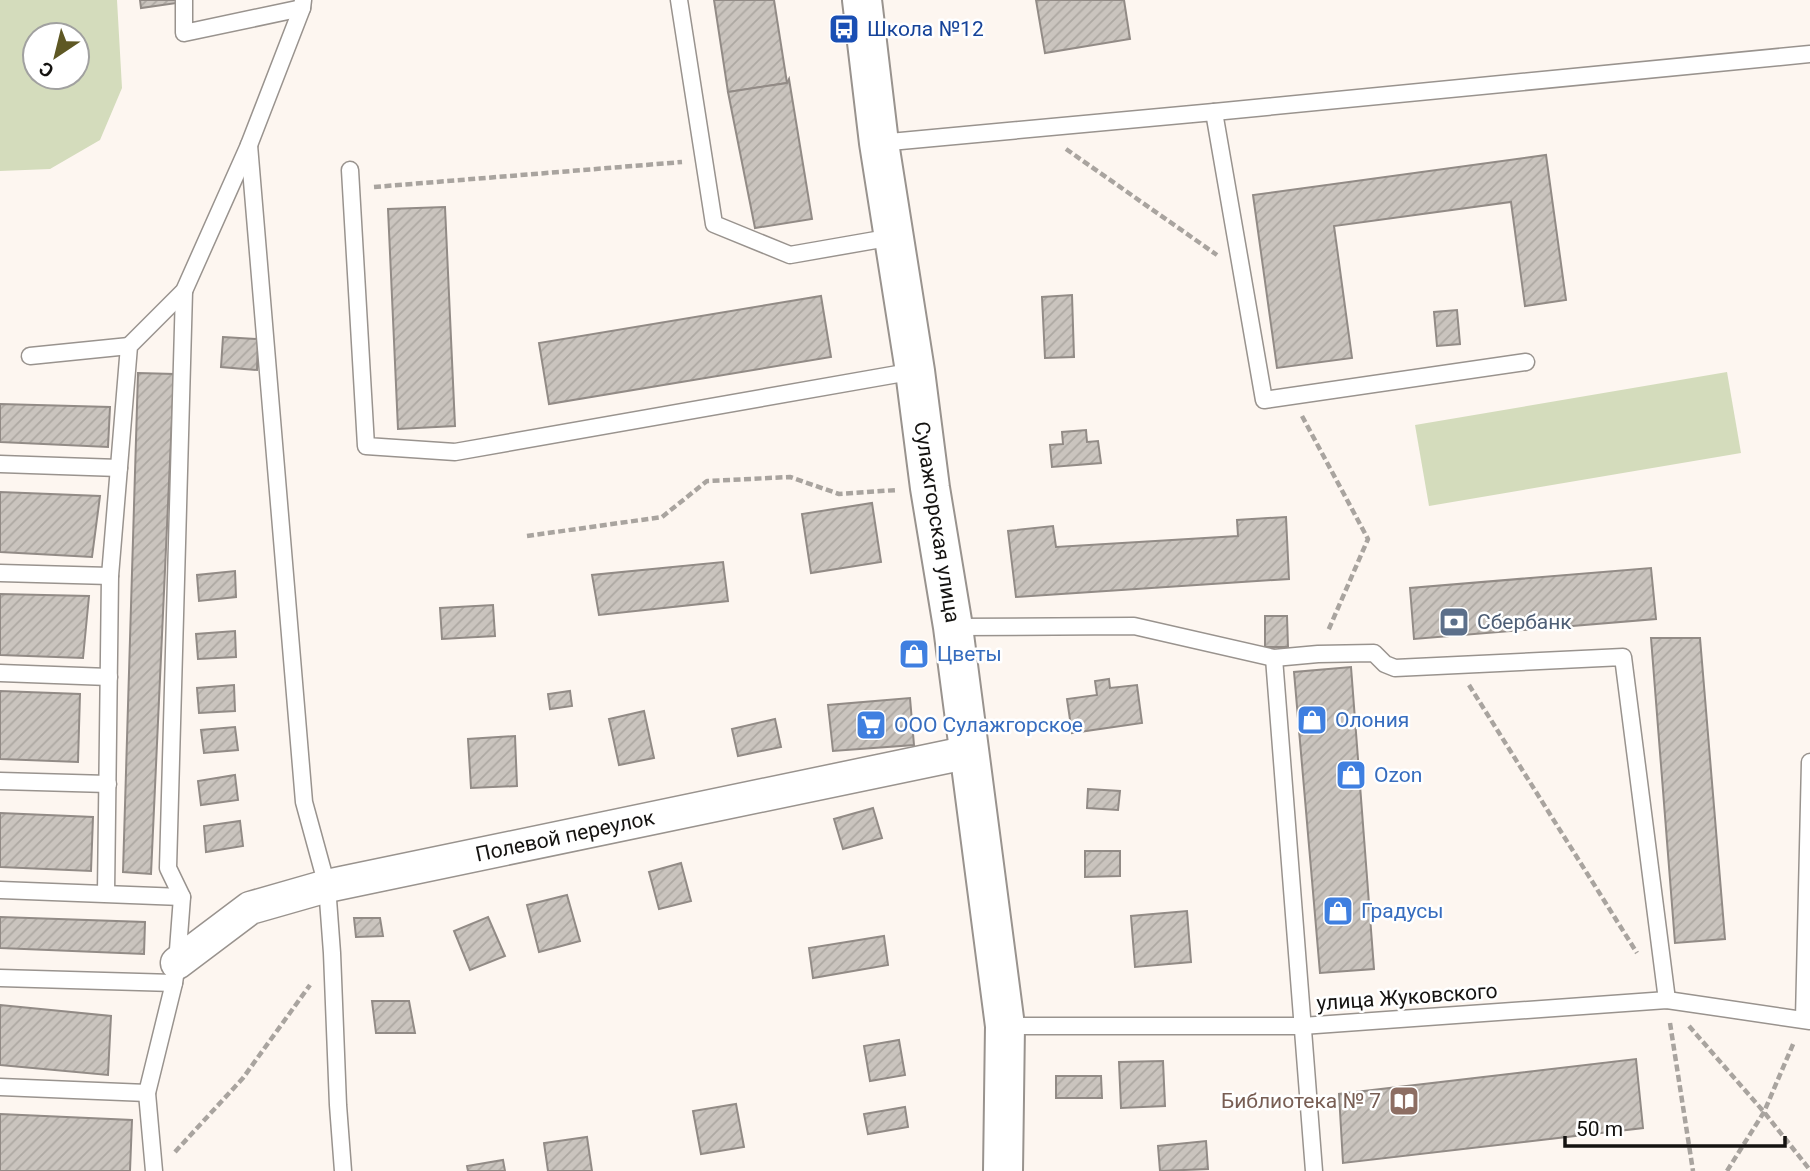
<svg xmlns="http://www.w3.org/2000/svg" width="1810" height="1171" font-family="Roboto,sans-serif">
<defs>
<pattern id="building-hatch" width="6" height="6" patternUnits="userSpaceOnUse" patternTransform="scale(1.75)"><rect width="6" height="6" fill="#cac4be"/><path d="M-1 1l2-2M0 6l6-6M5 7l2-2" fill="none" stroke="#ada8a2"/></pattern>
</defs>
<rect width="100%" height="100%" fill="#fdf6f0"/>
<g fill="#d4dcbc" fill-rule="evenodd">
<path d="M0,0h117l5,88 -22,52 -50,29 -50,2zM77,35v42h-42v-42z"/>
<path d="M1727,372l14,81 -312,53 -14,-81z"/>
</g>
<g fill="url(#building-hatch)" stroke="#928b86" stroke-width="2">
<path d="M140,0h37v3l-36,5z"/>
<path d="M714,0h60l13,83 -59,9z"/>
<path d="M1036,0h88l6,39 -85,14z"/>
<path d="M789,79l23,140 -57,9 -27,-136 59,-9z"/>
<path d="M1546,155l20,145 -41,6 -14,-104 -177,24 18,132 -75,10 -24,-173z"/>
<path d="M445,207l10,219 -57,3 -10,-220z"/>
<path d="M1072,295l2,62 -29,1 -3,-61z"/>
<path d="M821,296l10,61 -282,47 -10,-61z"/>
<path d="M1457,310l3,34 -23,2 -3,-34z"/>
<path d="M223,337l35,2 -1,31 -36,-3z"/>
<path d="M138,373l36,1 -23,500 -28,-2z"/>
<path d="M0,404l110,3 -2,40 -108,-5z"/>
<path d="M1086,430l1,12 11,-1 3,22 -49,4 -2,-22 13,-1 -1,-12z"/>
<path d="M0,492l100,4 -8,61 -92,-5z"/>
<path d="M872,503l9,59 -70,11 -9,-59z"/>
<path d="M1286,517l3,62 -273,18 -8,-66 45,-5 3,21 182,-11 -1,-16z"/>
<path d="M723,562l5,39 -129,14 -7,-40z"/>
<path d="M1651,568l5,51 -242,20 -4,-51z"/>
<path d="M235,571l1,26 -37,4 -2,-26z"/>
<path d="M0,594l89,2 -6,62 -83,-3z"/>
<path d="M493,605l2,31 -53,3 -2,-31z"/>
<path d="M1265,616h22l1,31h-23z"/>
<path d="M235,631l1,26 -38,2 -2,-25z"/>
<path d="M1651,638h49l25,301 -50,4z"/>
<path d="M1351,667l23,302 -54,4 -26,-301z"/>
<path d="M1109,679l1,9 27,-3 5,38 -70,10 -5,-34 30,-4 -2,-14z"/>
<path d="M234,685l1,26 -36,2 -2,-25z"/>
<path d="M0,691l80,3 -2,68 -78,-3z"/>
<path d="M570,691l2,15 -22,3 -2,-15z"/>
<path d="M910,698l4,47 -81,6 -5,-46z"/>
<path d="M644,711l10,47 -35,7 -10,-46z"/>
<path d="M775,719l6,28 -43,9 -6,-27z"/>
<path d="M235,727l3,23 -34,3 -3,-23z"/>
<path d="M515,736l2,50 -46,2 -3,-49z"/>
<path d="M235,775l3,25 -37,5 -3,-24z"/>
<path d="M1088,789l32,2 -2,19 -31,-2z"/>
<path d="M873,808l9,30 -39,11 -9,-30z"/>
<path d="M0,813l93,4 -2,54 -91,-4z"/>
<path d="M240,821l3,25 -37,6 -2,-26z"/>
<path d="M1085,851h35v25l-35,1z"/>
<path d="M681,863l10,38 -32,8 -10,-37z"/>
<path d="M567,895l13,46 -41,11 -12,-47z"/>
<path d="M1187,911l4,51 -56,5 -4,-51z"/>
<path d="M0,917l145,5 -1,32 -144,-6z"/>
<path d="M488,917l17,39 -35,14 -16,-39z"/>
<path d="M354,918h26l3,18 -27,1z"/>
<path d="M884,936l4,29 -75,13 -4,-30z"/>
<path d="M372,1001h37l6,32h-39z"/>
<path d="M0,1005l111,11 -3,59 -108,-10z"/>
<path d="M899,1040l6,35 -35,6 -6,-35z"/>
<path d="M1636,1059l7,69 -300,35 -4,-69z"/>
<path d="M1163,1061l2,45 -44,2 -2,-46z"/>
<path d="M1056,1076h45l1,22h-46z"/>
<path d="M736,1104l8,43 -43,7 -8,-43z"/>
<path d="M905,1107l3,20 -40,7 -4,-20z"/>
<path d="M0,1114l132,6 -2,51h-130z"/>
<path d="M587,1137l5,34h-44l-4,-28z"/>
<path d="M1206,1141l2,28 -48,2 -2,-25z"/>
<path d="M503,1160l2,11h-37l-1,-5z"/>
</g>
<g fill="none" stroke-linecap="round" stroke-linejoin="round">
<g stroke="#99938e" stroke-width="19">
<g id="service">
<path d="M184,0v33l118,-25"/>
<path d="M679,0l35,224 76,31 103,-18"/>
<path d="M1214,112l596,-58"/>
<path d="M879,143l335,-31 50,288 262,-38"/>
<path d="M249,145l55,657 23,84 5,67 6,152 5,66"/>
<path d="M350,170l16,276 89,6 460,-81"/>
<path d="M30,356l99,-10"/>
<path d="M0,464l119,4"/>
<path d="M0,573l110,3"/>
<path d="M953,627l181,-1 140,32 44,-4 56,-1 11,11 10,4 228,-11 44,343"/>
<path d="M1274,658l40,513"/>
<path d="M0,673l109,4"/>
<path d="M0,781l108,3"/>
<path d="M0,890l182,7"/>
<path d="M106,893l4,-317 19,-230 55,-55 65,-146 53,-137 1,-8"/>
<path d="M0,978l174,5"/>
<path d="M1804,1019l6,-257"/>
<path d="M1005,1026h297l365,-26 143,21"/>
<path d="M0,1087l147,6"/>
<path d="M154,1171l-7,-78 27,-110 3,-20 5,-66 -14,-29 16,-577"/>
</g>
</g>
<g stroke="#99938e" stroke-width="35">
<path id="minor" d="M177,963l73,-55 77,-22 643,-134"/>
</g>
<g stroke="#99938e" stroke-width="42">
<path id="secondary" d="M862,0l17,143 36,228 15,117 23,139 52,399 -2,145"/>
</g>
<g stroke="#a9a49f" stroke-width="4.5" stroke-dasharray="7 3.5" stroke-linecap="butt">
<path d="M1066,149l151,106"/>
<path d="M374,187l308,-25"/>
<path d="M1302,416l66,123 -40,92"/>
<path d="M527,536l135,-19 45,-36 83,-4 49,17 58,-4"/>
<path d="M1469,685l168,268"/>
<path d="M1670,1023l23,148"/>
<path d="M1689,1026l75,86 46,58"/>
<path d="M175,1152l68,-74 67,-93"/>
<path d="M1727,1171l37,-59 30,-70"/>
</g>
<use href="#service" stroke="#fff" stroke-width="16"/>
<use href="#minor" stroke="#fff" stroke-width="32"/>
<use href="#secondary" stroke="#fff" stroke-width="38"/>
</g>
<defs>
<g id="bus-square" transform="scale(1.575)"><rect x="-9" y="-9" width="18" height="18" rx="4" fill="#1a4fb4" stroke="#fff"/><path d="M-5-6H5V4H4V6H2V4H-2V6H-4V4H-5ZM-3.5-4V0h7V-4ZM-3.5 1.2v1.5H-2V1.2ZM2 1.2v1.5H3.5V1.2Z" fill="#fff"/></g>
<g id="bank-square" transform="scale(1.575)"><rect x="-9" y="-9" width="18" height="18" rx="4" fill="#5c6f8a" stroke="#fff"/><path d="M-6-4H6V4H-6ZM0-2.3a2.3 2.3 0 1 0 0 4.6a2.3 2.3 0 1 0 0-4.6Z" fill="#fff"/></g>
<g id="shop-square" transform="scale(1.575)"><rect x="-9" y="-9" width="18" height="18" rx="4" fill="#3f7fe0" stroke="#fff"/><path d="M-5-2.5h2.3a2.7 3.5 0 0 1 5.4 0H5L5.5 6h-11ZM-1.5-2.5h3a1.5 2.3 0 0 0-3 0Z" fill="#fff"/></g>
<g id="supermarket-square" transform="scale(1.575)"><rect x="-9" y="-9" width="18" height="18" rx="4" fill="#3f7fe0" stroke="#fff"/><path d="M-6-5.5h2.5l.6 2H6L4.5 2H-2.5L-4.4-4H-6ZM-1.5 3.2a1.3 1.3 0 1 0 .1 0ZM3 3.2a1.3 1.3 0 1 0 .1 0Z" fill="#fff"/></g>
<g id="library-square" transform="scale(1.575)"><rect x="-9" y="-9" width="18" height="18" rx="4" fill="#8d6e63" stroke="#fff"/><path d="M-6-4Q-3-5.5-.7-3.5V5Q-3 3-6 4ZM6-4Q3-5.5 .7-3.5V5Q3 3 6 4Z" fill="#fff"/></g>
</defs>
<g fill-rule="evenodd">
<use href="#bus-square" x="844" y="29"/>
<use href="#bank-square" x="1454" y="622"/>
<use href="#shop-square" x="914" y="654"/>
<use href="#shop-square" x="1312" y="720"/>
<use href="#supermarket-square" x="871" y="725"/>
<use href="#shop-square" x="1351" y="775"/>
<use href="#shop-square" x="1338" y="911"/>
<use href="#library-square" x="1404" y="1101"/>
</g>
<g text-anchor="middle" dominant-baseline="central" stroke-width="5" stroke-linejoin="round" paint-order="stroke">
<g font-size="21" fill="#164399" stroke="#fff" text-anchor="start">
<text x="867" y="29">Школа №12</text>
</g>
<g font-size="21" fill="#151311" stroke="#fff">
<text transform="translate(937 522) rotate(81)">Сулажгорская улица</text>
<text transform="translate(565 836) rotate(-12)">Полевой переулок</text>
<text transform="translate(1407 997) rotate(-4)">улица Жуковского</text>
</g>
<g font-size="21" fill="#4e5e75" stroke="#fff" text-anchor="start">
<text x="1477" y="622">Сбербанк</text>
</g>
<g font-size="21" fill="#366cbe" stroke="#fff" text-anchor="start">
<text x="937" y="654">Цветы</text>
<text x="1335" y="720">Олония</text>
<text x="894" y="725">ООО Сулажгорское</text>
<text x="1374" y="775">Ozon</text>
<text x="1361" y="911">Градусы</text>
</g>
<g font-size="21" fill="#785e54" stroke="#fff" text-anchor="end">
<text x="1381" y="1101">Библиотека № 7</text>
</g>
</g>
<g transform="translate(56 56) rotate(215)"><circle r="33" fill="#ffffff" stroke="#a1a1a0" stroke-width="2"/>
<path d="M0-5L12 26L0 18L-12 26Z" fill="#5e5824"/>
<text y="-10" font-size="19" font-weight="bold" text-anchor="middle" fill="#151311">С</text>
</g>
<path d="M1565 1136v10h220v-10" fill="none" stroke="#151311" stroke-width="3.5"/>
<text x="1576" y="1136" font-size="21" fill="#151311" stroke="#ffffff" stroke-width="5" paint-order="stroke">50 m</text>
</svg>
